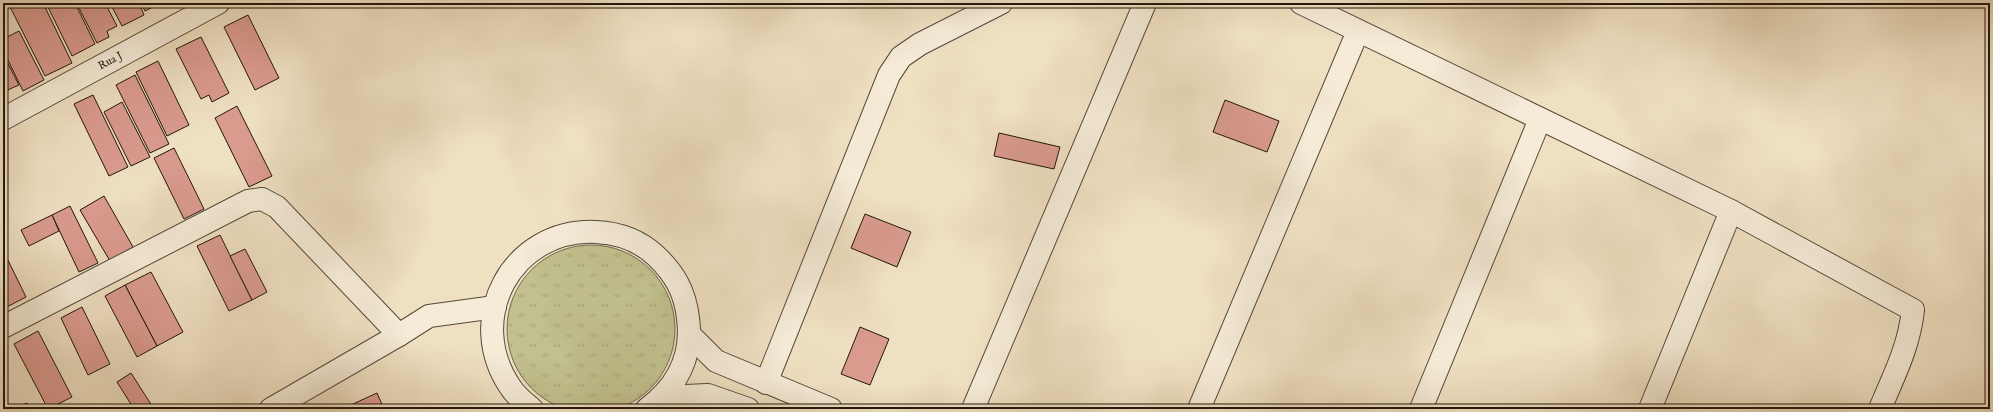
<svg xmlns="http://www.w3.org/2000/svg" width="1993" height="412" font-family="'IM FELL English',serif">
<defs>
<pattern id="grass-tufts" width="24" height="20" patternUnits="userSpaceOnUse"><rect width="24" height="20" fill="#c1c08e"/><path d="M3 7l-1-3M5 7V3M7 7l1-3M15 17l-1-3M17 17v-4M19 17l1-3" fill="none" stroke="#a6a479"/></pattern>
</defs>
<rect width="100%" height="100%" fill="#efe0c2"/>
<filter id="stains"><feTurbulence type="fractalNoise" baseFrequency=".005" numOctaves="4"/><feColorMatrix values="0 0 0 0 .2 0 0 0 0 .09 0 0 0 0 .02 0 0 0 .5 -.17"/></filter>
<radialGradient id="worn" r=".72"><stop offset=".6" stop-color="#630" stop-opacity="0"/><stop offset="1" stop-color="#630" stop-opacity=".3"/></radialGradient>
<circle fill="url(#grass-tufts)" stroke="#726b4e" cx="591" cy="329" r="84"/>
<g fill="#da9b8f" stroke="#22160d">
<path d="M8,3h35l29,60 -27,13z"/>
<path d="M46,3h29l20,41 -23,12z"/>
<path d="M89,3h16l12,23 -10,5 2,6 -12,6 -18,-35z"/>
<path d="M110,3h29l5,12 -22,11z"/>
<path d="M141,3h20l-16,8z"/>
<path d="M248,15l31,63 -24,12 -31,-63z"/>
<path d="M19,31l25,49 -21,11 -20,-41v-11z"/>
<path d="M201,37l28,56 -17,9 -3,-7 -8,4 -25,-50z"/>
<path d="M3,54l16,31 -16,7z"/>
<path d="M158,61l31,64 -22,11 -31,-64z"/>
<path d="M135,75l34,69 -19,9 -34,-68z"/>
<path d="M93,95l35,72 -19,9 -35,-72z"/>
<path d="M1225,100l54,21 -12,31 -54,-20z"/>
<path d="M122,102l28,55 -19,9 -27,-54z"/>
<path d="M237,106l35,70 -23,11 -34,-69z"/>
<path d="M999,133l61,14 -6,22 -60,-13z"/>
<path d="M174,148l30,61 -20,10 -30,-61z"/>
<path d="M104,196l29,51 -23,14 -30,-51z"/>
<path d="M70,206l28,57 -19,9 -27,-57z"/>
<path d="M865,214l46,18 -14,35 -46,-19z"/>
<path d="M52,215l7,16 -30,15 -8,-16z"/>
<path d="M220,235l32,65 -23,11 -32,-65z"/>
<path d="M245,249l22,43 -15,8 -22,-44z"/>
<path d="M3,250l23,47 -23,12z"/>
<path d="M151,272l32,60 -26,14 -32,-61z"/>
<path d="M125,285l32,61 -20,11 -32,-61z"/>
<path d="M82,307l28,57 -22,11 -27,-57z"/>
<path d="M860,327l29,12 -19,46 -29,-11z"/>
<path d="M38,331l34,66 -24,12 -34,-65z"/>
<path d="M131,373l23,36h-20l-17,-27z"/>
<path d="M377,393l7,16h-42z"/>
<path d="M27,403l3,6h-18z"/>
</g>
<g fill="none" stroke-linecap="round" stroke-linejoin="round">
<g stroke="#55483a" stroke-width="24">
<g id="minor">
<path d="M1301,3l430,208 182,99c-4,37 -19,65 -33,99"/>
<path id="s1" d="M3,119l215,-116"/>
<path d="M3,327l245,-126 14,-2 15,8 122,128 30,-19 66,-9"/>
<path d="M690,335l26,26 115,48"/>
<path d="M766,383l123,-308 12,-18 19,-13 81,-41"/>
<path d="M663,397l45,-2 40,14"/>
<path d="M271,409l128,-74"/>
<path d="M532,409c-7,-6 -16,-13 -21,-21 -48,-69 1,-160 85,-156 22,1 43,8 60,24 19,18 29,36 32,62 5,38 -11,69 -41,91"/>
<path d="M973,409l172,-406"/>
<path d="M1199,409l159,-378"/>
<path d="M1421,409l119,-290"/>
<path d="M1650,409l81,-198"/>
</g>
</g>
<use href="#minor" stroke="#f5ebd7" stroke-width="22"/>
</g>
<g text-anchor="middle" dominant-baseline="central" stroke-width="3.5" stroke-linejoin="round" paint-order="stroke">
<g font-size="11" fill="#22160d" stroke="#f5ebd7">
<text stroke="none"><textPath href="#s1" startOffset="122">Rua J</textPath></text>
</g>
</g>
<rect width="1993" height="412" fill="none" stroke="#efe0c2" stroke-width="16"/>
<rect x="4" y="4" width="1985" height="404" fill="none" stroke="#22160d" stroke-width="2"/>
<rect x="8" y="8" width="1977" height="396" fill="none" stroke="#22160d"/>
<rect width="100%" height="100%" filter="url(#stains)"/>
<rect width="100%" height="100%" fill="url(#worn)"/>
</svg>
